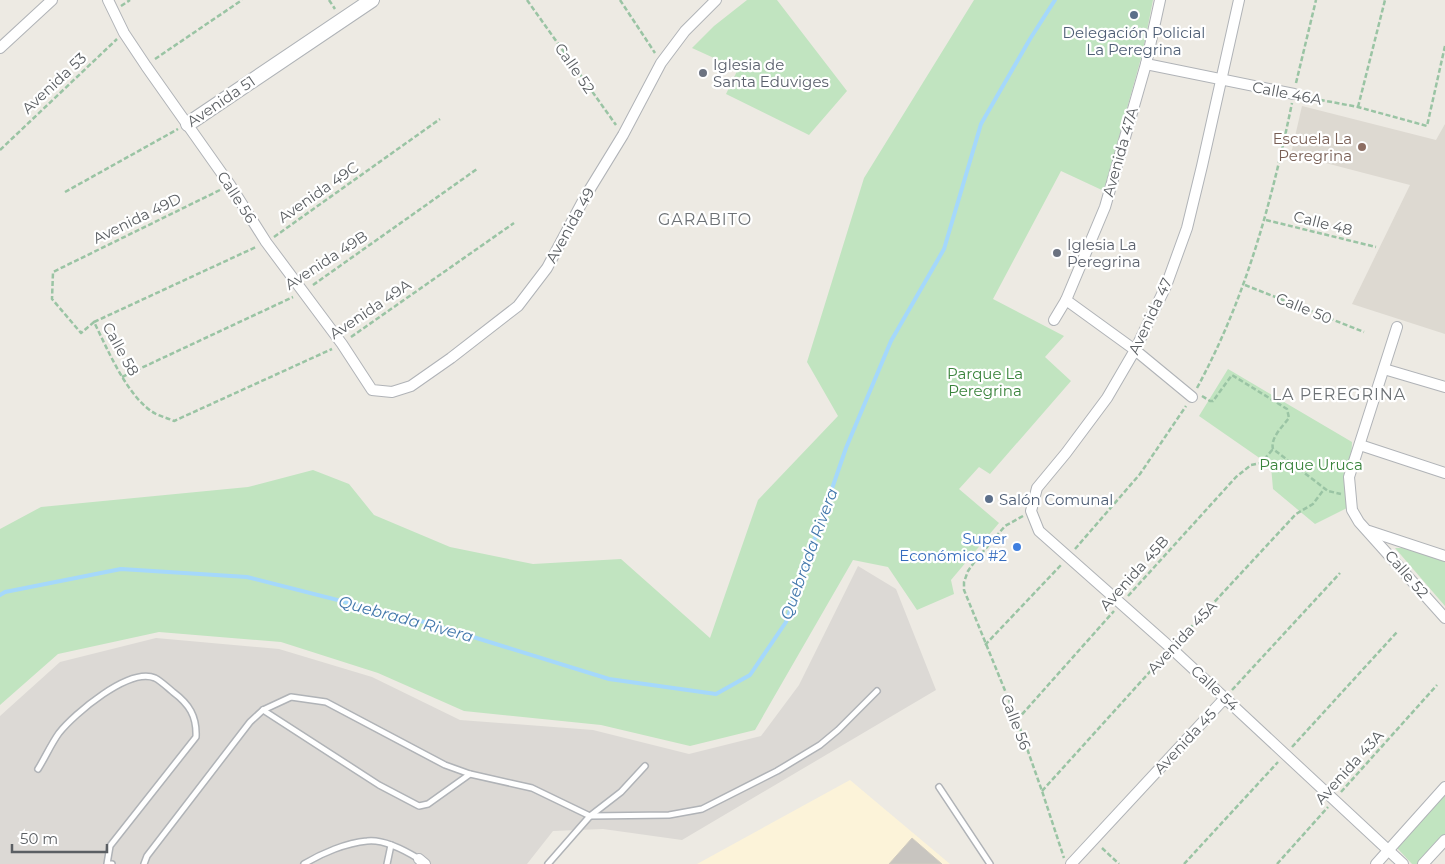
<svg xmlns="http://www.w3.org/2000/svg" width="1445" height="864" font-family="Montserrat,sans-serif">
<rect width="100%" height="100%" fill="#edeae3"/>
<path fill="#fcf3d9" d="M850,780l100,84h-253z"/>
<path fill="#dcd9d5" d="M858,566l38,23 40,101 -254,150 -79,-11 -50,2 -26,33h-527v-148l60,-54 96,-24 123,11 93,28 88,43 133,10 96,24 72,-18 38,-51z"/>
<path fill="#ddd9d1" d="M1302,106l134,34 9,-16v210l-93,-30 58,-119 -119,-31z"/>
<g fill="#c1e4c0">
<path d="M747,0h30l70,91 -38,44 -83,-41 12,-25 -46,-21 22,-22z"/>
<path d="M974,0h179l-10,51 -39,140 -43,-20 -68,128 71,37 -19,21 26,24 -81,93 -11,-7 -20,22 40,34 -48,57 3,14 -37,16 -29,-43 -35,-7 -98,170 -65,16 -89,-21 -137,-14 -86,-38 -97,-31 -122,-10 -101,22 -58,51v-176l41,-22 207,-20 65,-17 36,14 25,31 76,32 83,17 88,-5 89,79 48,-138 80,-84 -31,-54 57,-184z"/>
<path d="M1228,369l124,73 -3,65 -34,17 -42,-35 -2,-23 -72,-50z"/>
<path d="M1395,548h12l38,13v45z"/>
<path d="M1445,794v40l-28,30h-5l-15,-16z"/>
</g>
<g fill="none" stroke-linecap="round" stroke-linejoin="round">
<path stroke="#a5d8fb" stroke-width="4" d="M0,595l5,-3 116,-23 126,8 181,46 181,56 107,15 34,-19 36,-53 60,-174 45,-107 53,-92 37,-125 49,-85 25,-39"/>
</g>
<path fill="#c8c5c0" stroke="#d1ccc1" d="M912,838l30,26h-53z"/>
<g fill="none" stroke-linecap="round" stroke-linejoin="round">
<g stroke="#b0b3b7" stroke-width="8">
<g id="lane">
<path d="M263,710l116,75 40,21 9,-2 42,-30 62,14 58,28 79,-1 33,-6 75,-38 43,-26 18,-15 39,-39"/>
<path d="M38,769c7,-11 13,-25 21,-36 15,-19 70,-66 96,-55 6,3 13,10 18,14 16,12 24,24 23,45l-86,109 -3,18h5"/>
<path d="M939,787l51,77"/>
<path d="M144,864l3,-8 103,-134 13,-12 28,-13 35,5 119,63 25,9"/>
<path d="M304,864c18,-11 42,-21 63,-23 16,-2 39,10 52,18"/>
<path d="M387,864l4,-19"/>
<path d="M548,864l42,-48 31,-24 24,-26"/>
</g>
</g>
<g stroke="#b0b3b7" stroke-width="12">
<g id="street">
<path d="M108,0l16,33 22,33 84,119 36,57 76,102 30,46 20,2 19,-6 40,-28 67,-52 29,-38 38,-71 38,-62 38,-72 24,-32 31,-31"/>
<path d="M1239,0l-37,166 -15,62 -21,58 -31,64 -28,48 -41,55 -29,35 -6,23 8,20 132,117 232,216"/>
<path d="M0,48l52,-48"/>
<path d="M1146,64l148,30"/>
<path d="M1066,300l39,-93 41,-143 14,-64"/>
<path d="M1054,320l12,-20 69,50 57,47"/>
<path d="M1397,327l-48,150 3,33 7,12 86,96"/>
<path d="M1384,369l61,18"/>
<path d="M1360,445l85,28"/>
<path d="M1369,531l76,25"/>
<path d="M419,859l6,5"/>
<path d="M1071,864l154,-166"/>
<path d="M1376,864l69,-77"/>
<path d="M1423,864l22,-24"/>
</g>
</g>
<g stroke="#afb3b7" stroke-width="16">
<path id="secondary" d="M188,124l184,-124"/>
</g>
<g stroke="#9ac4a4" stroke-width="2.5" stroke-dasharray="5 2.5" stroke-linecap="butt">
<path d="M329,0l6,9"/>
<path d="M527,0l89,125"/>
<path d="M620,0l35,53"/>
<path d="M121,6l9,-6"/>
<path d="M155,59l87,-59"/>
<path d="M1296,83l20,-83"/>
<path d="M1305,97l53,10 69,19 18,-80"/>
<path d="M1358,107l27,-107"/>
<path d="M0,150l117,-111"/>
<path d="M220,190l-167,82 -1,27 29,34 13,-11c14,28 34,77 62,92 6,3 12,4 18,7l158,-72"/>
<path d="M65,192l113,-63"/>
<path d="M1266,220l110,27"/>
<path d="M274,237l166,-118"/>
<path d="M313,285l164,-116"/>
<path d="M1245,285l119,47"/>
<path d="M94,322l162,-75"/>
<path d="M351,337l163,-114"/>
<path d="M122,377l171,-80"/>
<path d="M1197,388c49,-91 74,-183 95,-285"/>
<path d="M1202,396l8,5h3l19,-26 55,34 2,9c-6,8 -19,20 -16,31l55,42 13,3"/>
<path d="M1023,516l-18,10 -30,35 -7,10 -4,11v8l53,130 25,71 22,67"/>
<path d="M1075,549l65,-75 46,-68"/>
<path d="M1128,596l108,-119 15,-12 10,-2 12,-14"/>
<path d="M1179,640l117,-126 17,-10 12,-16"/>
<path d="M985,645l76,-80"/>
<path d="M1232,690l108,-117"/>
<path d="M1017,720l97,-109"/>
<path d="M1292,747l105,-115"/>
<path d="M1042,791l123,-136"/>
<path d="M1341,792l96,-107"/>
<path d="M1102,848l17,16"/>
<path d="M1184,864l94,-102"/>
<path d="M1277,864l51,-57"/>
</g>
<use href="#lane" stroke="#fff" stroke-width="5"/>
<use href="#street" stroke="#fff" stroke-width="10"/>
<use href="#secondary" stroke="#fff" stroke-width="14"/>
</g>
<g fill="#5c6f8a" stroke="#fff" stroke-width="2">
<circle cx="1134" cy="15" r="5"/>
<circle cx="989" cy="499" r="5"/>
</g>
<g fill="#6b7280" stroke="#fff" stroke-width="2">
<circle cx="703" cy="73" r="5"/>
<circle cx="1057" cy="253" r="5"/>
</g>
<circle fill="#8d6e63" stroke="#fff" stroke-width="2" cx="1362" cy="147" r="5"/>
<circle fill="#3f7fe0" stroke="#fff" stroke-width="2" cx="1017" cy="547" r="5"/>
<g text-anchor="middle" dominant-baseline="central" stroke-width="4.5" stroke-linejoin="round" paint-order="stroke">
<g font-size="15" fill="#4e5e75" stroke="#fff">
<text x="1134" y="32">Delegación Policial<tspan x="1134" dy="17">La Peregrina</tspan></text>
<text x="999" y="499" text-anchor="start">Salón Comunal</text>
</g>
<g font-size="15" fill="#5b616d" stroke="#fff" text-anchor="start">
<text x="713" y="64">Iglesia de<tspan x="713" dy="17">Santa Eduviges</tspan></text>
<text x="1067" y="244">Iglesia La<tspan x="1067" dy="17">Peregrina</tspan></text>
</g>
<g font-size="15" fill="#5b5f63" stroke="#fff">
<text transform="translate(575 68) rotate(55)">Calle 52</text>
<text transform="translate(54 83) rotate(-43)">Avenida 53</text>
<text transform="translate(1287 93) rotate(11)">Calle 46A</text>
<text transform="translate(221 101) rotate(-34)">Avenida 51</text>
<text transform="translate(1120 152) rotate(-74)">Avenida 47A</text>
<text transform="translate(318 192) rotate(-35)">Avenida 49C</text>
<text transform="translate(237 197) rotate(57)">Calle 56</text>
<text transform="translate(137 218) rotate(-26)">Avenida 49D</text>
<text transform="translate(1323 223) rotate(14)">Calle 48</text>
<text transform="translate(570 225) rotate(-61)">Avenida 49</text>
<text transform="translate(326 260) rotate(-33)">Avenida 49B</text>
<text transform="translate(1304 308) rotate(22)">Calle 50</text>
<text transform="translate(370 309) rotate(-34)">Avenida 49A</text>
<text transform="translate(1150 316) rotate(-65)">Avenida 47</text>
<text transform="translate(121 349) rotate(61)">Calle 58</text>
<text transform="translate(1134 573) rotate(-48)">Avenida 45B</text>
<text transform="translate(1407 574) rotate(49)">Calle 52</text>
<text transform="translate(1182 637) rotate(-47)">Avenida 45A</text>
<text transform="translate(1215 688) rotate(43)">Calle 54</text>
<text transform="translate(1016 722) rotate(69)">Calle 56</text>
<text transform="translate(1185 741) rotate(-47)">Avenida 45</text>
<text transform="translate(1349 767) rotate(-48)">Avenida 43A</text>
</g>
<g font-size="15" fill="#785e54" stroke="#fff" text-anchor="end">
<text x="1352" y="138">Escuela La<tspan x="1352" dy="17">Peregrina</tspan></text>
</g>
<g font-size="15" fill="#39833b" stroke="#fff">
<text x="985" y="373">Parque La<tspan x="985" dy="17">Peregrina</tspan></text>
<text x="1311" y="464">Parque Uruca</text>
</g>
<g font-size="15" fill="#366cbe" stroke="#fff" text-anchor="end">
<text x="1007" y="538">Super<tspan x="1007" dy="17">Económico #2</tspan></text>
</g>
<g font-size="16" letter-spacing="1" fill="#6c7175" stroke="#fff">
<text x="705" y="219">GARABITO</text>
<text x="1339" y="394">LA PEREGRINA</text>
</g>
<g font-size="16" font-style="italic" fill="#4378ac" stroke="#fff">
<text transform="translate(809 554) rotate(-70)">Quebrada Rivera</text>
<text transform="translate(406 619) rotate(15)">Quebrada Rivera</text>
</g>
</g>
<path d="M12 844v8h95v-8" fill="none" stroke="#5b5f63" stroke-width="2.5"/>
<text x="20" y="844" font-size="15" fill="#5b5f63" stroke="#ffffff" stroke-width="4" paint-order="stroke">50 m</text>
</svg>
